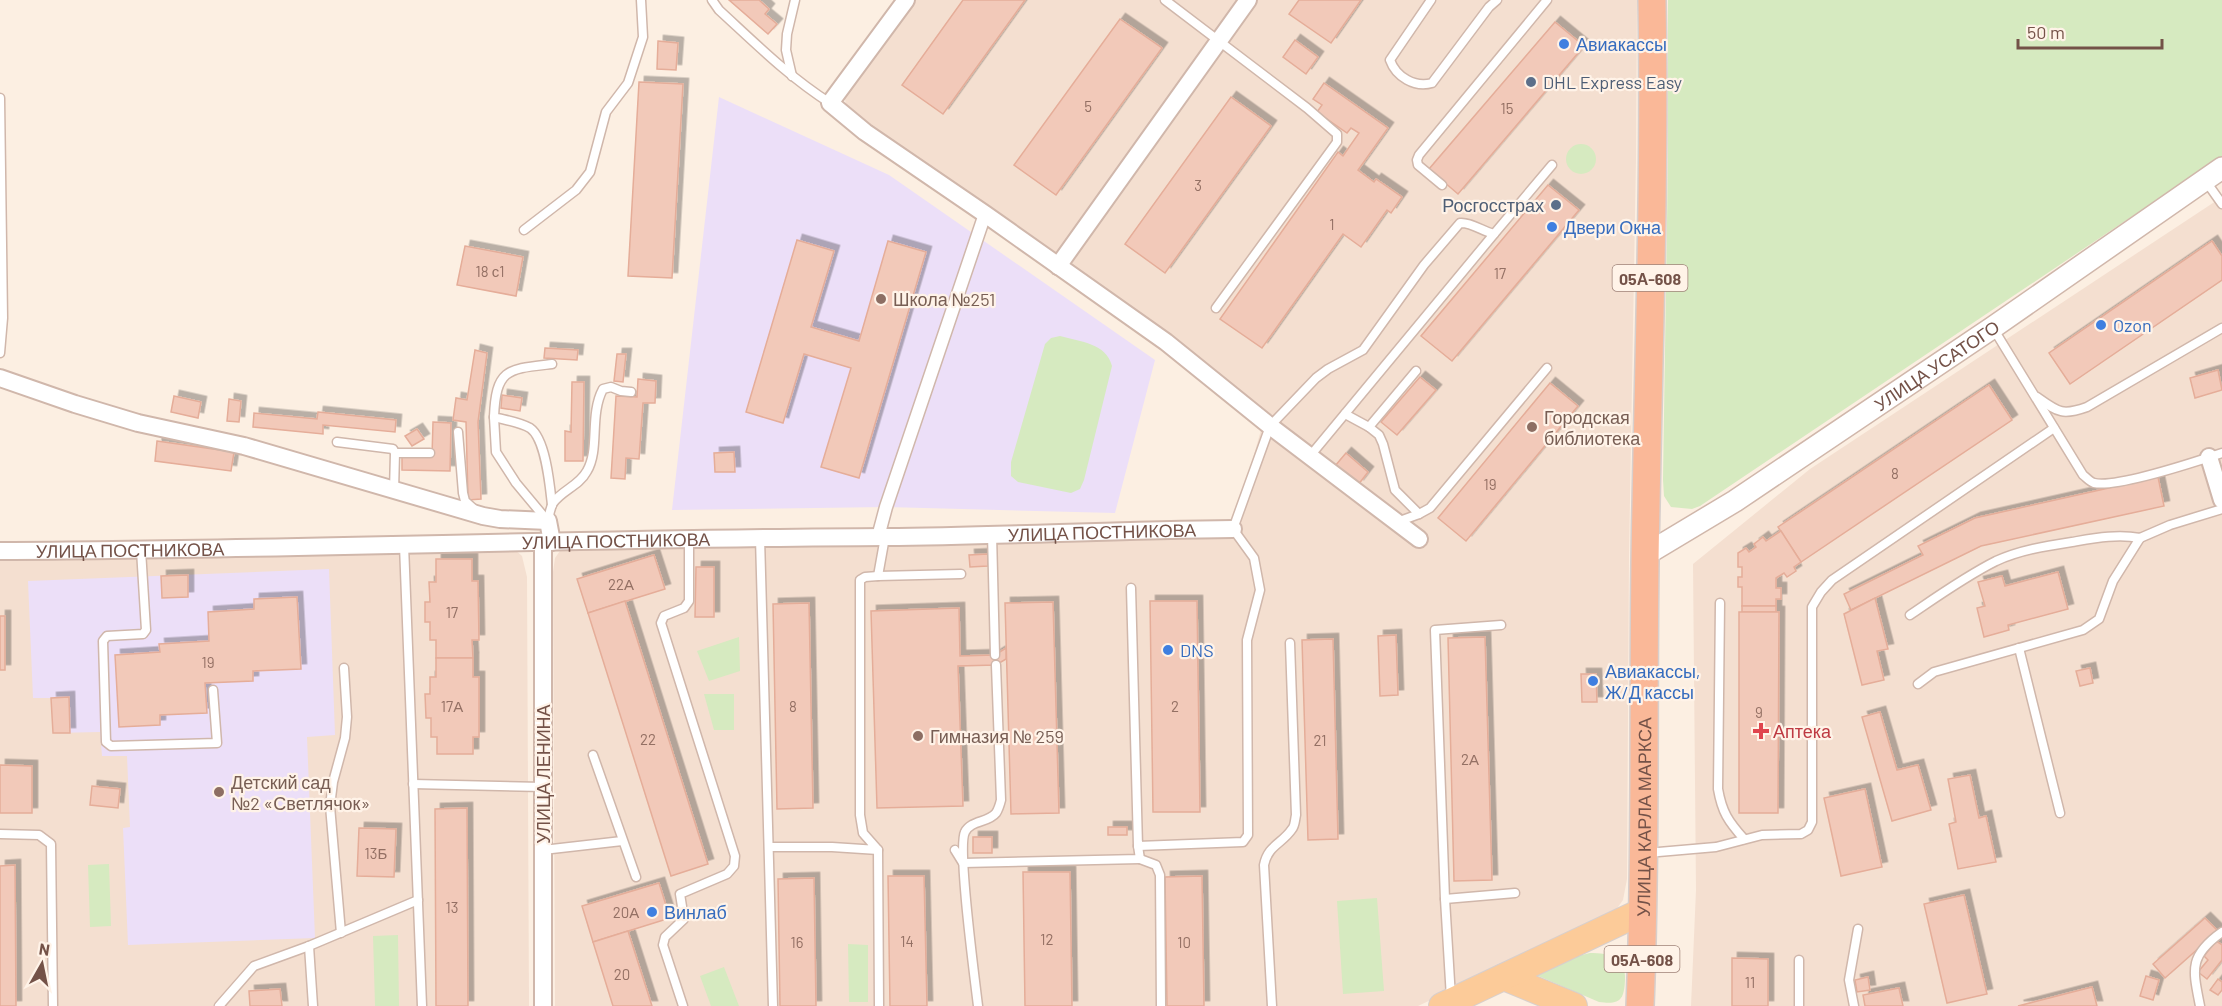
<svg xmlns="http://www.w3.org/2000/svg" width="2222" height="1006" font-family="Barlow,sans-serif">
<defs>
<filter id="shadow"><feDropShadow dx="5.5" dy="-5.5" stdDeviation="0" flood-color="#0004"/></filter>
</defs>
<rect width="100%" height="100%" fill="#fcefe2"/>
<g fill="#f4dfd0">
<path d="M913,0h724l-1,159 -7,397 -2,323 -4,21 -10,14 -195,92h-863l-2,-434 2,-14 7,-10 670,-16 33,-116 -418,-306 -3,-16z"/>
<path d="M2222,197v809h-531l5,-116 -3,-326 117,-95z"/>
<path d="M513,548l9,8 5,21 2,429h-529v-452z"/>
</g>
<g fill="#ecdff8">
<path d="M719,97l170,78 266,185 -40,153 -229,-6 -214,3z"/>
<path d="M329,569l6,166 -28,2 8,201 -187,7 -5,-117 7,-1 -3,-71h-25l-2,-24 -47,1 -2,-35h-18l-5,-117z"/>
</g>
<g fill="#d6eac0">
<path d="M1668,0h554v156l-522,350 -8,3 -21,-2 -7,-11 -1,-16 5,-321z"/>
<circle cx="1581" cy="159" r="15"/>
<path d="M1060,336c21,6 46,7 52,30l-28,114 -4,9 -9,4 -53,-11 -7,-6v-14l34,-118 6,-6z"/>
<path d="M739,637l1,34 -31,10 -12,-30z"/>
<path d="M704,694h30v36h-20z"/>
<path d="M109,864l2,62 -21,1 -2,-62z"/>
<path d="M1377,898l7,93 -41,3 -6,-93z"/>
<path d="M398,935l1,71h-24l-2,-70z"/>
<path d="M848,944l20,1v57h-19z"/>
<path d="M1590,953c20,0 36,4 35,27 -1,20 -5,25 -26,22l-63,-27 42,-19z"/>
<path d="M724,967l15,39h-28l-11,-30z"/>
</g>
<g fill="#f2c9b9" stroke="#e5ad99" stroke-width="1.5" filter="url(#shadow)">
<path d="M729,0h30l10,9 -4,5 12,10 -9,10z"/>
<path d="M963,0h62l-82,114 -41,-29z"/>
<path d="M1299,0h62l-30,43 -42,-29z"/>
<path d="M1120,19l42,29 -106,147 -42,-30z"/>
<path d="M1555,22l29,24 -126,148 -29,-25z"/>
<path d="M1295,40l23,17 -12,17 -23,-17z"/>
<path d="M658,41l20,2 -2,27 -19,-1z"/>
<path d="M639,82l44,2 -11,194 -44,-2z"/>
<path d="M1324,83l64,45 -30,42 16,12 2,-3 26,18 -11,16 -4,-3 -26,37 -18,-13 -81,114 -42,-29 118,-167 5,4 16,-23 -8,-5 -4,5 -30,-21 5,-7 -9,-6z"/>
<path d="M1231,97l40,29 -106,147 -40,-29z"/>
<path d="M1548,185l31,25 -127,151 -31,-25z"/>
<path d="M797,240l37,11 -23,76 48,14 29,-100 38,11 -67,226 -38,-11 30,-99 -47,-14 -21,69 -37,-11z"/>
<path d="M2212,241l10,15v24l-152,104 -21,-31z"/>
<path d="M465,246l58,11 -7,39 -59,-11z"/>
<path d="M545,348l33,2 -1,10 -33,-2z"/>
<path d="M475,350l12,3 -9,69 3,77 -13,1 -2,-78 -13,-2 3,-22 11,2z"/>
<path d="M617,354h9l-3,28 -9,-1z"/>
<path d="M2218,370l4,20 -27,8 -5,-20z"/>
<path d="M1420,377l16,13 -39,45 -16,-13z"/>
<path d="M638,379l18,2 -1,22h-12l-4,56 -13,-1 -1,21 -14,-1 5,-82 21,1z"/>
<path d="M572,382h12l-1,79h-18v-30l6,1z"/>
<path d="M1550,383l28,23 -112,135 -28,-23z"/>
<path d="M1989,385l23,35 -211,142 -23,-35z"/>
<path d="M502,395l20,3 -2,13 -19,-3z"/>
<path d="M174,396l27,6 -3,16 -27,-6z"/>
<path d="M229,399l12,2 -2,21 -12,-1z"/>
<path d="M318,412l78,8 -1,12 -72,-7v9l-70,-7 1,-14 63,6z"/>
<path d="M433,422l18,1 -1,48 -48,-1v-14h30z"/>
<path d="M417,429l7,10 -12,7 -7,-10z"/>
<path d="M157,441l77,11 -3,19 -76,-10z"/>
<path d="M734,452l1,20h-20l-1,-19z"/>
<path d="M1346,453l22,19 -10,13 -23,-19z"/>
<path d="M2158,477l6,29 -183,40 -130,64 -7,-16 79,-39 -5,-9 57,-28z"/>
<path d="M1781,531l20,31 -7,5 2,4 -9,6 -3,-4 -8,5v10h5v11h-5v7h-34v-19h-4v-10h4v-10h-4v-14l8,-5 3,4 7,-5 -2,-3 9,-7 3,4z"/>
<path d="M988,554v12l-18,1 -1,-12z"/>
<path d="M654,555l11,34 -77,24 -11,-34z"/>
<path d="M436,559h36v22h6l1,59h-7l1,18h-37v-18h-6v-18h-5v-20h5l-1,-20h7z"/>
<path d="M696,567h18v50h-19z"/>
<path d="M2058,572l10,37 -60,16 1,5 -25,7 -7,-29 8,-2 -7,-24 24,-6 3,10z"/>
<path d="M188,575v22l-26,1 -1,-22z"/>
<path d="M297,597l4,72 -48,2v10l-48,2 2,30 -47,2v10l-41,2 -4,-72 45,-3 -1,-8 50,-3 -1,-29 46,-3v-10z"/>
<path d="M1875,598l13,51 -11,2 7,29 -22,5 -18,-71z"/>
<path d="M625,601l83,263 -37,12 -83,-263z"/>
<path d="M1150,601h47l3,211h-47z"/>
<path d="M1053,602l6,211 -48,1 -6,-211z"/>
<path d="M809,603l4,205 -36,1 -4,-205z"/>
<rect x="1742" y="606" width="34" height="6"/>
<path d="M959,608l1,48 35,-1 11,-7v11l-10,6 -38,1 5,140 -86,2 -6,-197z"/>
<path d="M1739,612h40l-1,201h-39z"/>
<rect x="0" y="616" width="5" height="54"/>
<path d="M1396,635l2,60 -18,1 -2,-60z"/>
<path d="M1485,637l7,243 -38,1 -6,-243z"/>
<path d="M1333,639l5,200 -30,1 -6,-200z"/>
<path d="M436,658h37v19h6v60h-6v17h-36v-17h-6v-19h-5l-1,-24h5v-17h6z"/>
<path d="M2090,668l3,15 -13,3 -4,-15z"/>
<path d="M1581,674h15l1,28h-15z"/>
<path d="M69,697l1,36h-17l-2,-35z"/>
<path d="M1880,712l17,58 21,-5 13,45 -39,11 -30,-104z"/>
<path d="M0,765l32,1v47h-32z"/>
<path d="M1970,775l9,43 7,-2 10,46 -38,7 -9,-45 7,-2 -8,-43z"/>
<path d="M92,786l28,3 -2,19 -28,-3z"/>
<path d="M1865,789l17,78 -41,9 -17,-78z"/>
<path d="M467,808l1,198h-32l-1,-197z"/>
<rect x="1108" y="827" width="19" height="8"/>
<path d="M359,828l37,1 -2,48 -37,-1z"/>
<rect x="973" y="837" width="19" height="16"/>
<path d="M15,865l1,141h-16v-140z"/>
<path d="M1023,872h47l2,134h-47z"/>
<path d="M888,876h36l3,130h-37z"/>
<path d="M1202,876l2,130h-37l-2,-129z"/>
<path d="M814,878l2,128h-36l-2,-127z"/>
<path d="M659,883l11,35 -77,24 -11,-36z"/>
<path d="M1964,895l23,99 -40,9 -23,-99z"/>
<path d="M2205,918l13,13 -53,47 -12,-14z"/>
<path d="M628,931l24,75h-39l-20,-64z"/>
<path d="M2216,941l6,4v15l-15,19 -9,-7 10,-12 -4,-4z"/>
<path d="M1732,958l36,1v47h-36z"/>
<path d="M2146,976l13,4 -6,20 -13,-4z"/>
<path d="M1868,977l2,13 -13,2 -2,-12z"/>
<path d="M2218,979l4,3v8l-4,5 -8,-5z"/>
<path d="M2092,987l5,19h-79z"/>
<path d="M1899,988l4,18h-38l-2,-11z"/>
<path d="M280,989l2,17h-32l-1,-15z"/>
</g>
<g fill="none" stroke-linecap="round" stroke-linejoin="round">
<g stroke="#d0b7ab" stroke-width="11">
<g id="service">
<path d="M712,0l7,10c36,33 70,67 111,93"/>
<path d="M1165,0l142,108 30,26v8l-121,166"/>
<path d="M1431,0l-41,60c6,17 25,28 42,23l57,-76 8,-7"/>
<path d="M792,76l-6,-26 1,-16 8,-34"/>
<path d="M0,98l3,220 -3,35"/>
<path d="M2205,180l17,24"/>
<path d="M1442,185l-24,-20 -1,-5 2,-5 128,-155"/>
<path d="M524,230l52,-40 14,-18 16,-60 22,-29 15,-46 -2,-37"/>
<path d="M1993,328l90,147c3,2 7,7 11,8 22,5 104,-22 128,-30"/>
<path d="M552,364c-44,5 -56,4 -58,53 11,3 26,5 36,11 16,11 20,59 22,77"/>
<path d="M2037,397c21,15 25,19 50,10l135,-79"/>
<path d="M1345,414l24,13 10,8 4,9 12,46 24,24"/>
<path d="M494,417l2,35 20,31 30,36"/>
<path d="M1369,427l47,-56"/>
<path d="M458,432l5,61 2,8 9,8"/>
<path d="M337,442l56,7 2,4 -1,38"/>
<path d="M395,453h35"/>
<path d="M1310,456l184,-222"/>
<path d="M548,521c1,-5 2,-13 5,-18 9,-13 26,-17 34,-32 13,-22 2,-56 16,-82l8,-2 10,4 10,1"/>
<path d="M1397,522l22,-8 11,-6 117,-140"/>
<path d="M992,534l3,121"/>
<path d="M760,538l13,468"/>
<path d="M404,545l18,461"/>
<path d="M141,550l5,80 -3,4 -36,2 -4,5 3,101 5,4 106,-3 -4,-53"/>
<path d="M878,576l7,-39"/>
<path d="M1131,588l7,258 105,-4 5,-7 -1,-195 13,-50 -6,-32 -21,-29 37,-103 46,-48 12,-9 35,-19 61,-85 36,-42c11,-1 22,8 34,11l58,-69"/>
<path d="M1720,603l-2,186c4,23 10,32 26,50"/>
<path d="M1910,615c28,-19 56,-39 86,-54 24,-11 50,-15 76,-19 24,-4 45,-8 68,-4"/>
<path d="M2019,648l41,165"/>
<path d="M1918,684l16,-12 149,-42 16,-11 14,-38 27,-43 30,-13 52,-16"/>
<path d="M593,755l43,122"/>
<path d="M413,784l130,3"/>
<path d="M0,834l39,1 12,9 2,162"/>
<path d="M769,847h63l46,3 -15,-17 -3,-18v-235l5,-3 13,-1 83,-2"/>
<path d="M543,850l79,-9"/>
<path d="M878,850l1,156"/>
<path d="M955,850l8,13 177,-4 -2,-13"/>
<path d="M1647,853l69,-6 46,-12 39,-1 7,-4 4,-8v-215l9,-15 11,-12 222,-152"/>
<path d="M1140,859l16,6 4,10 1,131"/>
<path d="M1445,899l70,-6"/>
<path d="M341,933l-11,-127 3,-24 12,-44 2,-21 -3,-49"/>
<path d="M309,946l4,60"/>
<path d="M1451,998l-6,-99 -10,-269 66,-5"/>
<path d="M219,1006l35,-40 55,-20 109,-46"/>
<path d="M683,1006l-20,-61 2,-8 19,-18 -4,-25 47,-20 7,-8 1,-10 -74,-233 3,-7 20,-8 5,-7v-62"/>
<path d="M978,1006c-3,-26 -21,-159 -13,-174 6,-12 23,-9 31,-19 2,-3 4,-9 5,-13l-5,-135"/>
<path d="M1272,1006l-8,-141c4,-20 18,-21 28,-36 3,-3 3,-10 4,-14l-6,-172"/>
<path d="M1799,1006v-46"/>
<path d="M1854,1006l-5,-26 9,-51"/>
<path d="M2200,1006c-7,-36 -12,-50 22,-74"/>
</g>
</g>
<g stroke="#d0b7ab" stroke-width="15">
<path id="pedestrian" d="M878,537l8,-30 99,-293"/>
</g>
<g stroke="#d0b7ab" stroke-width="20">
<g id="minor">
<path d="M906,0l-76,103 35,29 120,82 181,128 104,84 149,113"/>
<path d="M1058,266l190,-266"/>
<path d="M0,378l75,26 63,19 106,23 239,70 17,3 48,2 4,21"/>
<path d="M2209,457l13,43"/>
<path d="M543,542v464"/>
<path id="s1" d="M0,551c295,-1 591,-13 886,-14 116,-1 231,-7 347,-8"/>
</g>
</g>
<g stroke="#d0b7ab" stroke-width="24">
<g id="tertiary">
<path id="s2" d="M1645,555l90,-54 257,-173 230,-160"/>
</g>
</g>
<g stroke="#d8cfcc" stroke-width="28">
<g id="primary">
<path d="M1504,977l70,29"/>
<path d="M1442,1006l201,-95"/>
</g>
</g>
<g stroke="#d8cfcc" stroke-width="30">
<g id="trunk">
<path id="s3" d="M1640,1006c7,-167 2,-334 6,-500 3,-169 9,-338 6,-506"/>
</g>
</g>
<use href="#service" stroke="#fff" stroke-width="8"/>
<use href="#pedestrian" stroke="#fff" stroke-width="12"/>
<use href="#minor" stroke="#fff" stroke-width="16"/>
<use href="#tertiary" stroke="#fff" stroke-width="21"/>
<use href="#primary" stroke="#fccb99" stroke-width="26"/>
<use href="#trunk" stroke="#fab898" stroke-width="27"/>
</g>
<g fill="#3f7fe0" stroke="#fff3e8" stroke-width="2">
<circle cx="1564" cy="44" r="6"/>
<circle cx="1552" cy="227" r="6"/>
<circle cx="2101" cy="325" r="6"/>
<circle cx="1168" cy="650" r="6"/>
<circle cx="1593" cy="681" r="6"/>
<circle cx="652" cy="912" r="6"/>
</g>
<g fill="#5c6f8a" stroke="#fff3e8" stroke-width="2">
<circle cx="1531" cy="82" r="6"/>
<circle cx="1556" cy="205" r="6"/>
</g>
<g fill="#8d6e63" stroke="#fff3e8" stroke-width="2">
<circle cx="881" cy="299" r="6"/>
<circle cx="1532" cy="427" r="6"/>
<circle cx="918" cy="736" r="6"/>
<circle cx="219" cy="792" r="6"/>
</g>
<path fill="#e0444e" stroke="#fff3e8" stroke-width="2" d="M1758 722h6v6h6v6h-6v6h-6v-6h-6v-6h6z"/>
<g text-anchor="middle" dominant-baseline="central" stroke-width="4.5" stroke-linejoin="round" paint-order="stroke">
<g font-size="15" fill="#947064">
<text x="1088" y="106">5</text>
<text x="1507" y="108">15</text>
<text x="1198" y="185">3</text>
<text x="1332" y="224">1</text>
<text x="490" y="271">18 с1</text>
<text x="1500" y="273">17</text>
<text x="1895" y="473">8</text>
<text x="1490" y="484">19</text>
<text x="621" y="584">22А</text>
<text x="452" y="612">17</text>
<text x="208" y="662">19</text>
<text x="452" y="706">17А</text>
<text x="793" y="706">8</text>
<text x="1175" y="706">2</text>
<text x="1759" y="712">9</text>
<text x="648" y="739">22</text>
<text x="1320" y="740">21</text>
<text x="1470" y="759">2А</text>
<text x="376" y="853">13Б</text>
<text x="452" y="907">13</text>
<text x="626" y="912">20А</text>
<text x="1047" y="939">12</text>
<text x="907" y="941">14</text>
<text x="797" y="942">16</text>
<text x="1184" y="942">10</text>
<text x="622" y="974">20</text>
<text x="1750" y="982">11</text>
</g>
<g fill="#fff3e8" stroke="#9e8278" stroke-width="1.5">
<rect x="1612.5" y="265" width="75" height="26" rx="4.5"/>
<rect x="1604.5" y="946" width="75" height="26" rx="4.5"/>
</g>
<g font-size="16" font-weight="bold" fill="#745248">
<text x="1650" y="278">05А-608</text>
<text x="1642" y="959">05А-608</text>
</g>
<g font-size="18" fill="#366cbe" stroke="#fff3e8" text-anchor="start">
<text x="1576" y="44">Авиакассы</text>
<text x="1564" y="227">Двери Окна</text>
<text x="2113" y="325">Ozon</text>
<text x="1180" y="650">DNS</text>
<text x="1605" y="671">Авиакассы,<tspan x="1605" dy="21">Ж/Д кассы</tspan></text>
<text x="664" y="912">Винлаб</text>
</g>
<g font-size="18" fill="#4e5e75" stroke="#fff3e8" text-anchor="start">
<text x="1543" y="82">DHL Express Easy</text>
<text x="1544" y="205" text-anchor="end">Росгосстрах</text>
</g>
<g font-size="18" fill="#785e54" stroke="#fff3e8" text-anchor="start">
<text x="893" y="299">Школа №251</text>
<text x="1544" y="417">Городская<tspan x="1544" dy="21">библиотека</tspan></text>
<text x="930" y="736">Гимназия № 259</text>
<text x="231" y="782">Детский сад<tspan x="231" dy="21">№2 «Светлячок»</tspan></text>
</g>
<g font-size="18" fill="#745248" stroke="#fff3e8">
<text stroke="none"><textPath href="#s2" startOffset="348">УЛИЦА УСАТОГО</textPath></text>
<text stroke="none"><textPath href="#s1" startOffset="1102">УЛИЦА ПОСТНИКОВА</textPath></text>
<text stroke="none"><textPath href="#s1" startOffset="616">УЛИЦА ПОСТНИКОВА</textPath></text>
<text stroke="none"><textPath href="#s1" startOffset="130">УЛИЦА ПОСТНИКОВА</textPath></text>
<text transform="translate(543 774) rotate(-90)">УЛИЦА ЛЕНИНА</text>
<text stroke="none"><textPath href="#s3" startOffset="189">УЛИЦА КАРЛА МАРКСА</textPath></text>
</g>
<g font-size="18" fill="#be3a42" stroke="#fff3e8" text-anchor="start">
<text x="1773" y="731">Аптека</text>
</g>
</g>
<g transform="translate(42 964) rotate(9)" stroke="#fff3e8" stroke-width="4.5" paint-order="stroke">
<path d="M0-4.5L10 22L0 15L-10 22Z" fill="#745248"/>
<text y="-9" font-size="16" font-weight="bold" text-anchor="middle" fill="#745248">N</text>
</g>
<path d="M2018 39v9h144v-9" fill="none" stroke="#745248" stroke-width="3"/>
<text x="2027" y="39" font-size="18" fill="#745248" stroke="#fff3e8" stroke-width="4.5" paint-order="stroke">50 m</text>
</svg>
